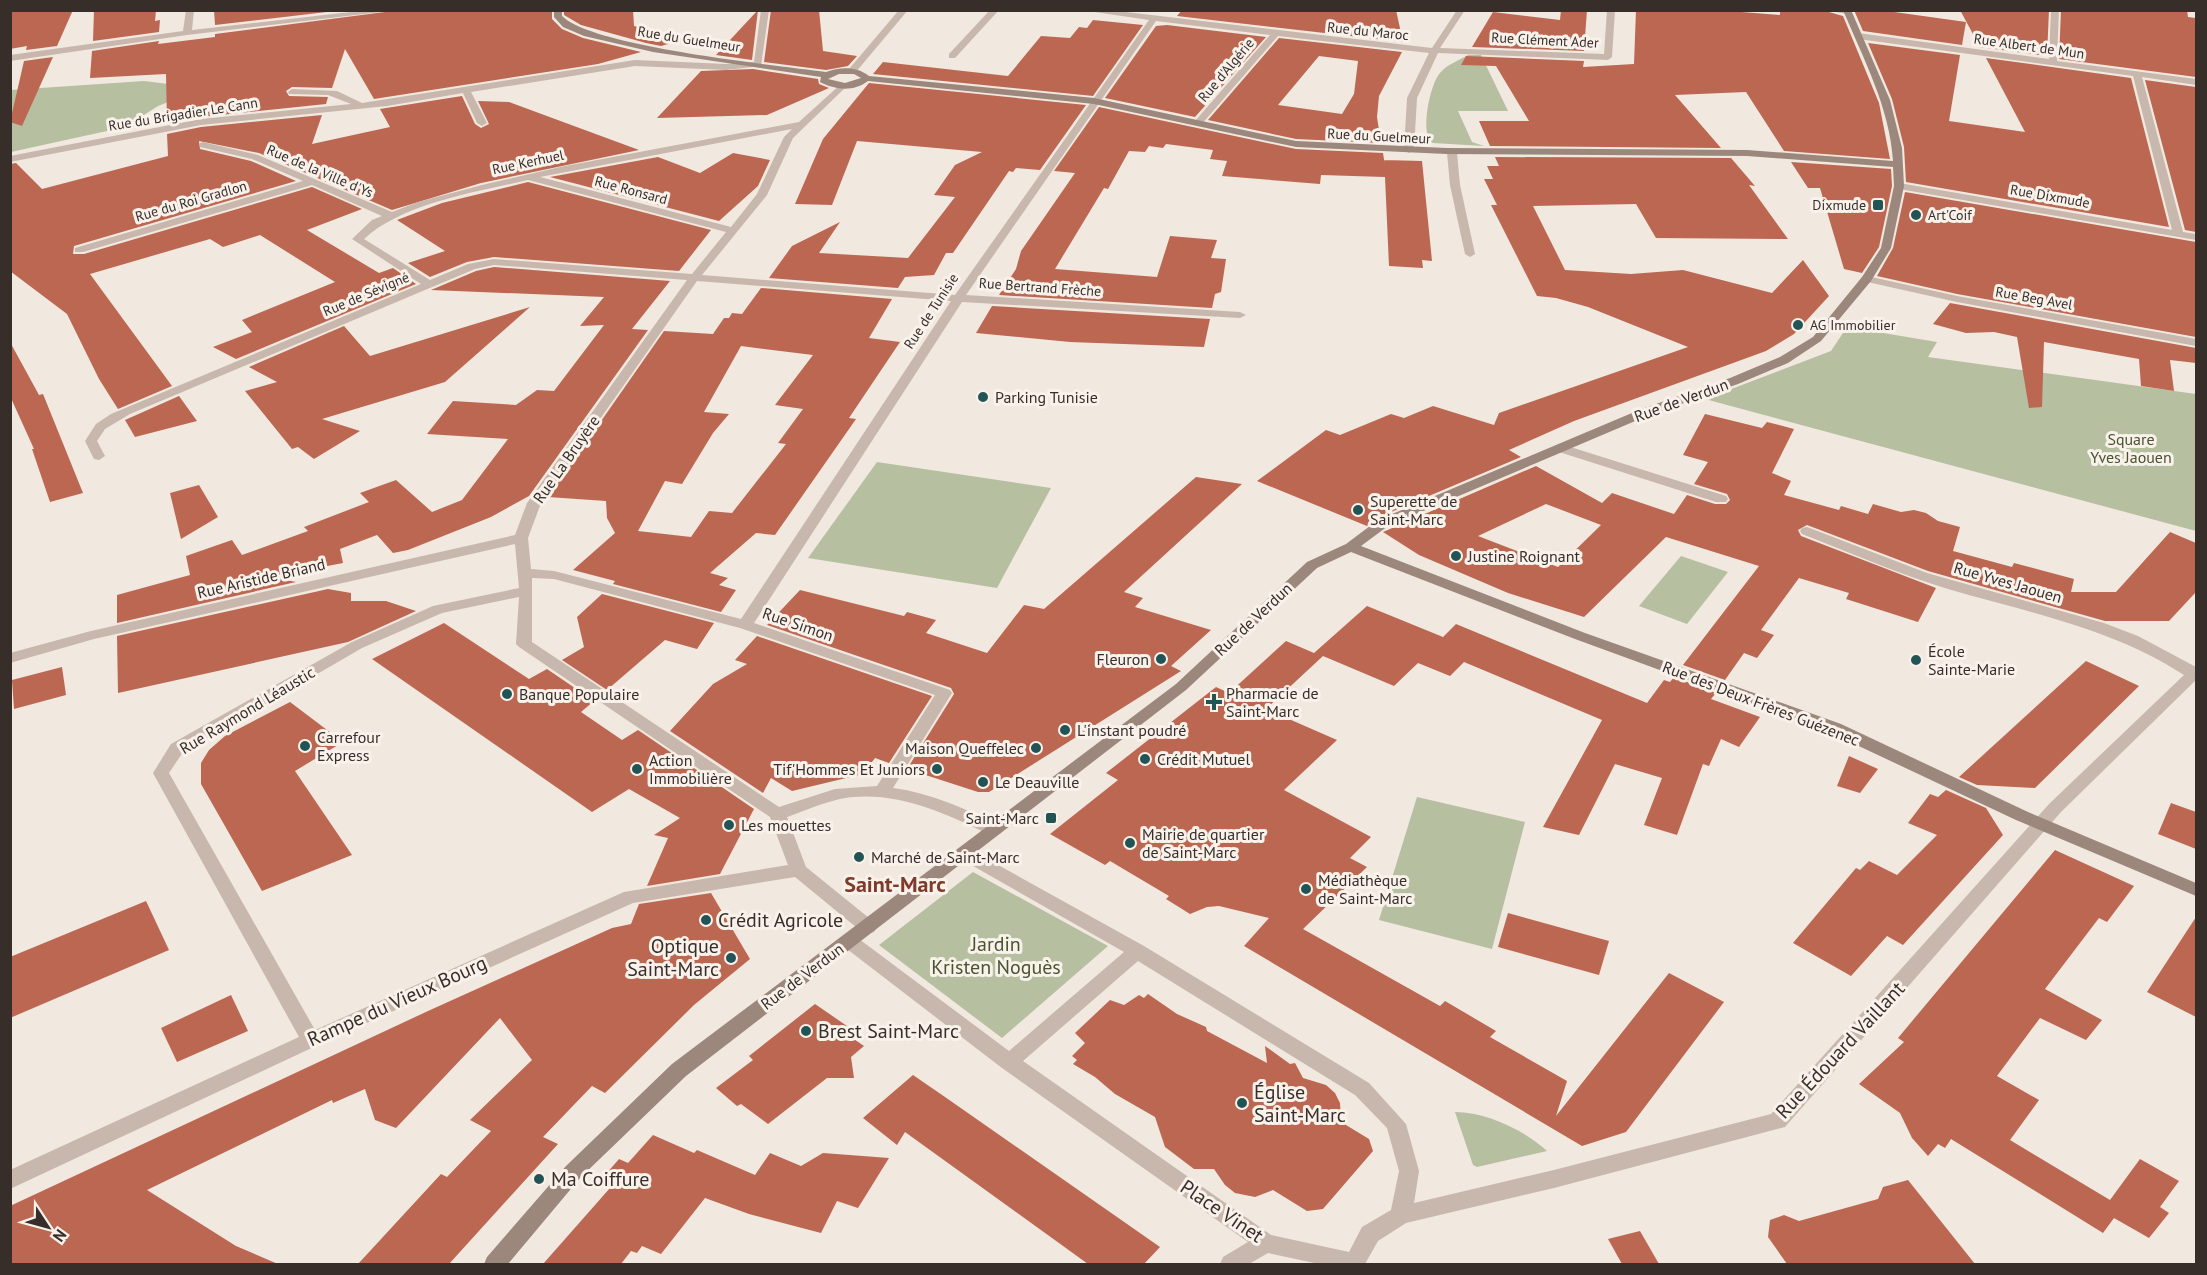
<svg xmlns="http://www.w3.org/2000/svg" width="2207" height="1275" font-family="'PT Sans',sans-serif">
<rect width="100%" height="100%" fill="#f1e8df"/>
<g fill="#b6bfa0">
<path d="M1468,55h13l27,56h-50l14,31 12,4 -51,-3c-14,-8 -3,-59 7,-70 6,-8 20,-13 28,-18z"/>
<path d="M144,81l49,6 -7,8 -28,11 -33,21 -114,25v-62z"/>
<path d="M1847,327l90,15 -9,15 268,37v137l-491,-132 126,-48z"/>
<path d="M877,462l174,26 -54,100 -189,-30z"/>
<path d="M1681,556l47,16 -41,52 -48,-18z"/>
<path d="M1417,797l108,25 -33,127 -113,-29z"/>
<path d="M973,872l135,74 -106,92 -123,-93z"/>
<path d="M1455,1112c31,0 69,18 92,39l-70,16 -4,-2z"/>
</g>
<g fill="#bc6752" fill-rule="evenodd">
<path d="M73,10l-16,36 -31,4 1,-4 -17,3v-38z"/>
<path d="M94,10h62l-1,11 5,-1 -1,12 -66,9z"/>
<path d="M214,10h130l-129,15z"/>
<path d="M400,10h152v9l10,10 21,9 58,14 -43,12 -224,35 -29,-50 -13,39 -40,-1 -6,4 3,5 39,1 -2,7 -125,13 -34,6 -1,-49 -76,4 2,-27 67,-10 -1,3 57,-7v-3z"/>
<path d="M564,10h69l1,16 52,13 -25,7 -15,-3 -65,-18 -17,-10z"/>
<path d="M758,10l-6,50 -36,-5z"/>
<path d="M771,10h48l4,41 34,5 -9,10 -22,4 -62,-8z"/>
<path d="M1182,10h214l7,32 -226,-26z"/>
<path d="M1561,10h26l-3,41 -112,-4 21,-35 67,8z"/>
<path d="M1636,10h80l64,5v-5h42l21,6 36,87 11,56 -106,-8 -38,-59 -71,3 46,53 -231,-2 -11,-25h50l-33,-55 -35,-1 5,-9 118,5 -1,6 51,-3z"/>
<path d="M1854,10h26l86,12 -4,23 -99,-14z"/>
<path d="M1960,10h89l-2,46 -67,-9z"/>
<path d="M2061,10h126l1,7 8,1v59l-137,-18z"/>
<path d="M1093,20l50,5 -50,71 -220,-22 10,-12 125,14 33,-40 29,2 9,-11 8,1z"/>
<path d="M1167,25l99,12 -71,80 -90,-19 51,-72z"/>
<path d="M1279,38l123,14 -23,44 -2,21 4,26 -85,-4 -88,-19zM1319,56l39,5 -4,33 -12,20 -64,-9z"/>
<path d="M1868,43l92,12 -11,66 76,11 -39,-74 145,20 38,149 -263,-45 -2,-35 -12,-48z"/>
<path d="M53,57l-31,69 -12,-4 14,-61z"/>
<path d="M753,69l65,10 1,5 10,4 -62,27 -110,3 44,-47z"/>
<path d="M2145,80l51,7v145l-11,-2z"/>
<path d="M869,83l217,22 -46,65 -24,-2 -3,4 -4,-1 -56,82h-7l-12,22 -29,2 -7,11 -129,-10 23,-32 48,-24 -21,31 89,5 47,-61 -21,-2 21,-30 27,-13 -125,-11 -25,64 -37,-1 28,-65z"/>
<path d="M462,96l13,28 6,4 8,-4 -11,-23 31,1 130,48 -158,33 -89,27 -133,-57 -60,-12 1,8 51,12 45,20 -222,65 -1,8h11l228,-67 50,22 -55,21 72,43 14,-5 23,16 -180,75 -23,-12 39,-15 -10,-12 93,-38 -75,-47 -37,12 -13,-8 -120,35 82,112 -54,23 -19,-30 -32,-65 -57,-43v-107l6,-1 26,26 126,-33 -1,-22 34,-7 121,-12 -10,29 78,-17 -10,-18z"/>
<path d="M1099,107l197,42 87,4 2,13 -1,-6 38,1 10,100 -10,-1 1,8 -34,-2 -4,-89 -64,-2 -1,9 -98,-8 5,-15 -17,-2 3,-9 -47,-6 -3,4 -14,-2 -4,6 -16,-1 -21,38 -4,-1 -49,81 102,8 13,-41 47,4 -6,18 15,1 -5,33 -6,2 -3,14 -213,-13 17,-26 5,-18 54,-78 -21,-2z"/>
<path d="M733,153l37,7 -12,26 -39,35 -169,-44 108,-20 42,16z"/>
<path d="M1495,157l236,1 24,28 -6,-1 39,54 -132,-1 -20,-34 -103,2 32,64 66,4 52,-4 89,23 31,-33 26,36 -35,38 -28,17 -192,70 -65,29 12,7 -144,61 -10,8 -110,-45 69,-51 14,5 51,-21 13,4 29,-12 61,19 5,-12 189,-66 -100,-40 -32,-9 -19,-2 -46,-91h6l-13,-26h9l-6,-13h12z"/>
<path d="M1791,162l100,7 1,17 -13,61 -17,26 -18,-4 -24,-81h-12z"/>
<path d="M528,182l183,48 -32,41 -185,-14 -27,5 -37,15 -22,-14 37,-12 -48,-31 45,-17z"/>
<path d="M1905,192l291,50v95l-239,-43 -80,-18 16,-28z"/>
<path d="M494,267l176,14 -38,48 16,1 -119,166 -38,21 -83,33 -15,3 -16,-18 -37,14 3,14 -73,14 26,5 -179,41v-28l73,-20 -4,-19 46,-16 10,15 66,-24 -4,-4 65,-25 -9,-9 36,-13 36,32 30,-12 46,-61 -81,-5 26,-33 63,4 21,-15 17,1 50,-66 -24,1 24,-29 -173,-7 45,-19z"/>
<path d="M761,288l131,11 -23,39 31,4 -51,76 7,1 -81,116 -19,-2 -46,40 18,5 -9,7 17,5 -15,22 -108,-28 2,-3 -42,-11 42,-37 -8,-15 -1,-17 -58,-4 116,-166 49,3 11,-16h5l3,-5 10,1zM741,346l72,9 -38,50 28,4 -25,34 8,1 -54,69 -23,-2 -18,26 -53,-6 27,-50 17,3 31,-51 16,-19 -25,-2z"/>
<path d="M1950,303l246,45v15l-26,-3 4,31 -33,-5 -2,-27 -95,-17 -2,65 -13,1 -12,-71 -23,-5 -28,1 -33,-9z"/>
<path d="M992,306l218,13 -6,28 -134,-5 -94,-9z"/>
<path d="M530,307l-85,75 -123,37 38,12 -46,28 -16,-12 -6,2 -47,-58 32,-9 -28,-15 95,-41 26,30z"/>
<path d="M10,342l29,53 4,-1 40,99 -33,9 -18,-53h2l-24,-53z"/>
<path d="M179,396l18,25 -62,16 -10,-17z"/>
<path d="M1705,414l57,14 5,-6 27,7 -22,44 19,8 -7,14 55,15 2,-4 27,8 5,-10 28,8 13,-2 12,3 12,8 22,6 -7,24 59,16 2,-4 60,16 -3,13h45l54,-60 26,11v49l-27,29h-64l-177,-50 -121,-46 -9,5 3,6 135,52 -18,34 -72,-23 3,-6 -50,-15 -38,52 13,5 -17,23 -13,-5 -19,27 -42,-15 76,-99 -93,-29 -82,80 -76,-24 -89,-38 -36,-23 153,-66 66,37 10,-10 62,21 13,-19 28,9h11l4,-4 -3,-6 -33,-10 14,-22 -25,-7zM1546,504l55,21 -43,42 -80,-31z"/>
<path d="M1196,477l46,7 -118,108 19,6 -8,9 76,23 -40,36 10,5 -192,121h-11l-71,-23 47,-75 -3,-6 -184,-63 33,-35 104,26 3,-4 29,8 -10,13 61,20 37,-48 20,4z"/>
<path d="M199,485l19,32 -37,22 -11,-46z"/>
<path d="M328,589l23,4v8h35l30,10 -68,31 -230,51 -1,-57z"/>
<path d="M602,594l112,29 -17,26 -32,-9 -58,50 -45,-30 22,-13 -7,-30z"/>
<path d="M1367,606l76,31 13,-13 191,79 17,-23 6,2 4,-5 42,16 -5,6 49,18 -21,30 -18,-8 -12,27 -6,-2 -26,71 -33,-10 18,-47 -47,-14 -36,71 -36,-8 59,-107 -138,-58 -14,14 -32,-13 -24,23 -71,-30 -57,53 71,31 -53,50 87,47 -21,21 17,9 -64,62 137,77 5,-5 51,30 -6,6 77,44 -11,35 113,-143 55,29 -98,130 -44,14 -338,-200 25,-28 -50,-12 -12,1 -17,7 -24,-15 3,-3 -59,-35 -5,4 -55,-31 68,-54 -12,-7 110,-86 13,6 57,-52 28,12z"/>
<path d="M444,623l85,56 18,-10 47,32 -13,11 41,28 16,-10 116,79 -34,65 -73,12 21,-48 -14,-3 26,-17 -51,-29 -37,23 -220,-153z"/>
<path d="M757,636l175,60 -43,67 -14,-5 -12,16 -71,17 -21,-13 -8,15 -93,-62 43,-47 34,-20 -12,-4z"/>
<path d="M2086,661l53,25 -104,102 -58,-3 -18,-8z"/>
<path d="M62,667l4,28 -52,14 -2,-29z"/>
<path d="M290,702l53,40 -48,29 57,84 -90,36 -61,-107v-21l8,-13 16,-14z"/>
<path d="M1849,756l29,13 -18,24 -23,-7z"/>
<path d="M1946,790l40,18 17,27 -100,110 -16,-9 -36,40 -58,-33 63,-75 4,2 9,-9 28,14 40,-40 -29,-12 22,-29 8,3z"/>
<path d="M2171,803l25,9v37l-38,-15z"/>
<path d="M2055,850l79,36 -27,36 -8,-4 -54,71 57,31 -16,20 -46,-22 -43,58 42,24 -29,40 100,60 30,-41 39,22 -19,26 9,6 -20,25 -35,-20 -11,15 -152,-94 -6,9 -7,-4 -10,12 -16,-18 -12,-25 -41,-29 45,-42 -6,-4z"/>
<path d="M711,893l39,66 -56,46 -89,88 -13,-7 -49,51 15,7 -109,120h-91l83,-90 6,3 44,-46 -21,-11 62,-60 -32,-42 -104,110 -21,-8 -10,-31 -32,14 -1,-3 -185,90 89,56 42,18h-268v-58l418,-195 184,-83 19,-4 8,-20z"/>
<path d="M146,901l23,49 -159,68v-61z"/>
<path d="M1508,913l101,28 -10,34 -101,-28z"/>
<path d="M2196,917v100l-49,-25z"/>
<path d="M1148,994l29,20 29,13 1,4 60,32 -2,-17 25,18 5,-1 8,15 23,7 9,8 5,10 1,19 28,17 4,12 -50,58 -16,2 -34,-21 -18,7 -20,-4 -10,-8 -11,-16h-20l-29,-22 -10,-30 -40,-23 -20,-17 -22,-13 4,-4 -5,-4 13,-13 -10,-10 35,-33 14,5 15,-10 5,3z"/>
<path d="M231,995l17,36 -71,31 -16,-34z"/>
<path d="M815,1004l32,22 -5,5 22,15 -13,11 3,21h-27l-59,46 -27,-20 -4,2 -21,-18 37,-28 -4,-4z"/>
<path d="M913,1075l32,22 215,150 -16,17h-56l-183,-132 -8,13 -34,-27z"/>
<path d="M653,1135l41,18 3,-3 58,25 15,-22 31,13 22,-13 66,5 -31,50 -21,-7 -16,32 -72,-19 -44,-16 -44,56 -19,-8 -5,7 -6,-2 -10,13h-78l67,-76 -11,-6 20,-23 9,4z"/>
<path d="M1908,1180l67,84h-188l-19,-27 2,-17 14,-5 15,6 79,-22 5,-12z"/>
<path d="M1640,1231l19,33h-37l-14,-25z"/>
</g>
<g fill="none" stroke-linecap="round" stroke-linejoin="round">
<g fill="#c8b7ac" fill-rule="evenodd">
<path d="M186,10h8l-2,20 176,-20h30l-211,25 -177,26v-6l173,-24z"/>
<path d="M761,10h8l-8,56 -35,4 -91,-4 -164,26 16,31 -5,3 -5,-3 -14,-30 -76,13 -186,19 -191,37v-6l191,-37 150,-15 -23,-9 -39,-1 -1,-2 4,-3 45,2 25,12 273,-43 91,4 28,-2z"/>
<path d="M899,10h9l-53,63h-6v-4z"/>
<path d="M990,10h9l-44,48h-6v-4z"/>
<path d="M1081,10h28l323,38 25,-38h8l-25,38 164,6 3,-44h8l-3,47 -4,3 -170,-7 -21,45 -3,52 -5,3 -5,-3 3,-52 22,-45 -151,-17 -77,89 -3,1 -5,-3 2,-2 75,-86 -114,-14 -190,274 274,17 6,3 -6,3 -278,-16 -208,321 196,67 2,3 -59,95c38,5 73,21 107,38l3,4 -3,4h-12c-46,-22 -95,-45 -148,-35 -18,4 -36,12 -53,18l19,50 68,55 3,5 -3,5 -6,2 -6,-2 -67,-55 -162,26 -315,142 -308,144v-19l289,-133 -146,-264 18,-29 181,-102 81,-36 86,-18 -4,-44 -421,95 -84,24v-10l81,-22 424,-96 12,-32 160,-223 -193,-15 -19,4 -345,145 -25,15 -8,12 8,15 -6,4 -5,-1 -9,-18 11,-17 15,-10 310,-130 -69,-45 20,-19 10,-4 -70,-31 -229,67h-8v-4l228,-67 -51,-22 -52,-12v-4l3,-1 55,13 134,57 26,-10 64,-17 78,-18 239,-45 43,-39 4,3 -1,2 -52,50 -26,57 -65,80 253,20 194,-275zM792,129l-8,8 -27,57 -26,33 -191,-50zM528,180l198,52 -34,42 -198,-15 -26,5 -38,16 -66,-41c39,-36 113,-47 164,-59zM697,281l254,20 -210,318 -187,-48 -23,-2 -3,-31 13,-35zM532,578l22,1 186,49 195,67 -58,91 -42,3 -56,18 -247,-165zM519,597l-3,47 3,3 251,170 18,48 -164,27 -309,138 -146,-257 14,-21 179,-104 80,-35z"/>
<path d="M1824,10h26l1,2 -4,2z"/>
<path d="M2051,10h8l-2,51 139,18v6l-54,-8 41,155 13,2v6l-297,-51 -5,-3 5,-3 273,47 -39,-154 -275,-37 -4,-3 4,-3 191,26z"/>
<path d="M1452,150l5,3 3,32 15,69 -5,3 -5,-3 -15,-69 -3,-32z"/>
<path d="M1867,276l90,20 239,43v7l-239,-44 -94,-21v-4z"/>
<path d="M1561,444l165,52 2,3 -2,3h-10l-160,-51 -1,-3z"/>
<path d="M1807,527l120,46 177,50 34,13 58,31v13l-135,132 -276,315 -231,61 -148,35 -28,18 -13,23h-46l-51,-11 -19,11h-29l3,-7 25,-15 -246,-174 -159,-122 -3,-5 3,-5 6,-2 6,2 154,115 115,-99 -165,-94 -3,-4 3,-4h12l173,96 225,137 37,41 13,47 -5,32 140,-33 217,-56 278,-310 135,-129c-72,-47 -154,-62 -236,-86 -50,-15 -97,-36 -146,-55l-2,-3 2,-3zM1138,961l217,134 32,33 12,43 -8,39 -29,17 -13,25 -78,-17 -248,-174z"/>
</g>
<path fill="#9c877d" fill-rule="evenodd" d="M554,10h8v6c31,31 213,49 264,56 14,-5 30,-6 43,4l225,22 202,43 150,7 301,2 146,11c-3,-53 -30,-103 -50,-151h8l39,90 12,48 2,38 -13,62 -20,33 -50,60 -33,22 -50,21 -91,32 -259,110 -27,20 224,87 256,91 187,88 168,71v13l-180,-76 -187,-88 -254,-93 -224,-87 -34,16 -131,122 -500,386 -106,102 -72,86h-24l3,-7 79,-91 106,-102 504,-380 131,-122 39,-18 32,-24 261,-110 91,-32 50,-21 33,-20 49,-60 19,-29 13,-62 -1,-19 -146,-11 -301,-2 -150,-7 -202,-43 -226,-23c-14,11 -33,9 -48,1l1,-5 -168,-25 -69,-16 -21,-9 -9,-10zM839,74h15l7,4 -16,5 -17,-4z"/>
</g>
<g fill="#235455" stroke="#f9f2eb" stroke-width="2">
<rect x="1872" y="199" width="12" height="12" rx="3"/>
<circle cx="1916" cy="215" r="6"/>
<circle cx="1798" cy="325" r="6"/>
<circle cx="983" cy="397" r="6"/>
<circle cx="1358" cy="510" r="6"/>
<circle cx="1456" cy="556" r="6"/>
<circle cx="1161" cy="659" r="6"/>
<circle cx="1916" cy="660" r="6"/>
<circle cx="507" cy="694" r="6"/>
<path d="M1211 693h6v6h6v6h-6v6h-6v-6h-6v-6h6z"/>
<circle cx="1065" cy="730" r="6"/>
<circle cx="305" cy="746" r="6"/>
<circle cx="1036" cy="748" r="6"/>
<circle cx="1145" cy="759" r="6"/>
<circle cx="637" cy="769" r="6"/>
<circle cx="937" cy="769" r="6"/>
<circle cx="983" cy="782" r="6"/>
<rect x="1045" y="812" width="12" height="12" rx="3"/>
<circle cx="729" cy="825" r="6"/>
<circle cx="1130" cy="843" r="6"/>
<circle cx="859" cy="857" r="6"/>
<circle cx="1306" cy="889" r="6"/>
<circle cx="706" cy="920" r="6"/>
<circle cx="731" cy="958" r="6"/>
<circle cx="806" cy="1031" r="6"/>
<circle cx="1242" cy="1103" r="6"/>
<circle cx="539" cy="1179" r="6"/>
</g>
<g text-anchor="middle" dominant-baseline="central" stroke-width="6" stroke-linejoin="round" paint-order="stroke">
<g font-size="14" fill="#372e2a" stroke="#f9f2eb">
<text transform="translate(1368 31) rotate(6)">Rue du Maroc</text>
<text transform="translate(689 39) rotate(9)">Rue du Guelmeur</text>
<text transform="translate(1545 40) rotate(3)">Rue Clément Ader</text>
<text transform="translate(2029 46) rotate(8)">Rue Albert de Mun</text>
<text transform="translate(1226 70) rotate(-50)">Rue d'Algérie</text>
<text transform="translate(183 114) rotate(-9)">Rue du Brigadier Le Cann</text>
<text transform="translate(1379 136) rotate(3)">Rue du Guelmeur</text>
<text transform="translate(528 162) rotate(-12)">Rue Kerhuel</text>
<text transform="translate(320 171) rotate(23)">Rue de la Ville d'Ys</text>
<text transform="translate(631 190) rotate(15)">Rue Ronsard</text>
<text transform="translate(2050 196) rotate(10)">Rue Dixmude</text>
<text transform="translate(191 201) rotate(-16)">Rue du Roi Gradlon</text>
<text transform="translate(1040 287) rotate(4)">Rue Bertrand Frèche</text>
<text transform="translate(366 294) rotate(-23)">Rue de Sévigné</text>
<text transform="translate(2034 298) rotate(10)">Rue Beg Avel</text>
<text transform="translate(931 311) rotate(-57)">Rue de Tunisie</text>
</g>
<g font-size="14" fill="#372e2a" stroke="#f9f2eb" text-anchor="start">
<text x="1866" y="205" text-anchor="end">Dixmude</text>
<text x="1928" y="215">Art'Coif</text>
<text x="1810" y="325">AG Immobilier</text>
</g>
<g font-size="16" fill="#372e2a" stroke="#f9f2eb" text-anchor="start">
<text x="995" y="397">Parking Tunisie</text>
<text x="1370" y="501">Superette de<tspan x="1370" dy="18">Saint-Marc</tspan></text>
<text x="1468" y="556">Justine Roignant</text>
<text x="1928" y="651">École<tspan x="1928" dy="18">Sainte-Marie</tspan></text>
<text x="1149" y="659" text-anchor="end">Fleuron</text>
<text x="1226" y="693">Pharmacie de<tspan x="1226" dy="18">Saint-Marc</tspan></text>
<text x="519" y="694">Banque Populaire</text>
<text x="1077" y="730">L'instant poudré</text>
<text x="317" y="737">Carrefour<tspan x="317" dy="18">Express</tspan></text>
<text x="1024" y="748" text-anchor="end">Maison Queffelec</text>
<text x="1157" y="759">Crédit Mutuel</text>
<text x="649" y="760">Action<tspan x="649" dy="18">Immobilière</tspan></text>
<text x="925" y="769" text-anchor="end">Tif'Hommes Et Juniors</text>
<text x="995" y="782">Le Deauville</text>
<text x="1039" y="818" text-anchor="end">Saint-Marc</text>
<text x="741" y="825">Les mouettes</text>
<text x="1142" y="834">Mairie de quartier<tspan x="1142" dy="18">de Saint-Marc</tspan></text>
<text x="871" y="857">Marché de Saint-Marc</text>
<text x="1318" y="880">Médiathèque<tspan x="1318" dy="18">de Saint-Marc</tspan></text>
</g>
<g font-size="16" fill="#372e2a" stroke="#f9f2eb">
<text transform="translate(1681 400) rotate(-20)">Rue de Verdun</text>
<text transform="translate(566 459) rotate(-55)">Rue La Bruyère</text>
<text transform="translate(261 578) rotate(-13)">Rue Aristide Briand</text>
<text transform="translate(2008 582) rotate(16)">Rue Yves Jaouen</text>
<text transform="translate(1253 619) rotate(-43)">Rue de Verdun</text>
<text transform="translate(798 624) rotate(19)">Rue Simon</text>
<text transform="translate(1761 703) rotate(21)">Rue des Deux Frères Guézenec</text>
<text transform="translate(247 710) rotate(-31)">Rue Raymond Léaustic</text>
<text transform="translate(802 976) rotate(-37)">Rue de Verdun</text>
</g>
<g font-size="16" fill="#485330" stroke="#f9f2eb">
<text x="2131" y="439">Square<tspan x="2131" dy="18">Yves Jaouen</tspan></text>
</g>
<g font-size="20" fill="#372e2a" stroke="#f9f2eb" text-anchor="start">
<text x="718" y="920">Crédit Agricole</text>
<text x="719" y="946" text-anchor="end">Optique<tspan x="719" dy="23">Saint-Marc</tspan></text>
<text x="818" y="1031">Brest Saint-Marc</text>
<text x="1254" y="1092">Église<tspan x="1254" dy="23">Saint-Marc</tspan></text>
<text x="551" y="1179">Ma Coiffure</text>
</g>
<g font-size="20" fill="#485330" stroke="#f9f2eb">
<text x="996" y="944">Jardin<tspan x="996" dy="23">Kristen Noguès</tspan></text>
</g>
<g font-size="20" fill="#372e2a" stroke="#f9f2eb">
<text transform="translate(397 1001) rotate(-24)">Rampe du Vieux Bourg</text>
<text transform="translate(1840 1050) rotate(-47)">Rue Édouard Vaillant</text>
<text transform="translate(1222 1211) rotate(34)">Place Vinet</text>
</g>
<g font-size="22" font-weight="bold" fill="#7f3a2a" stroke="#f9f2eb">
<text x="895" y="884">Saint-Marc</text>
</g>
</g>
<rect width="2207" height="1275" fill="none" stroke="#372e2a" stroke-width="24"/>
<g transform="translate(48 1227) rotate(126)" stroke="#f9f2eb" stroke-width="4.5" paint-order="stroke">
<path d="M0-4.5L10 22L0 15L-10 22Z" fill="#372e2a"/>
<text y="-9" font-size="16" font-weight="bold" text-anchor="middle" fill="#372e2a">N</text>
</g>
</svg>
